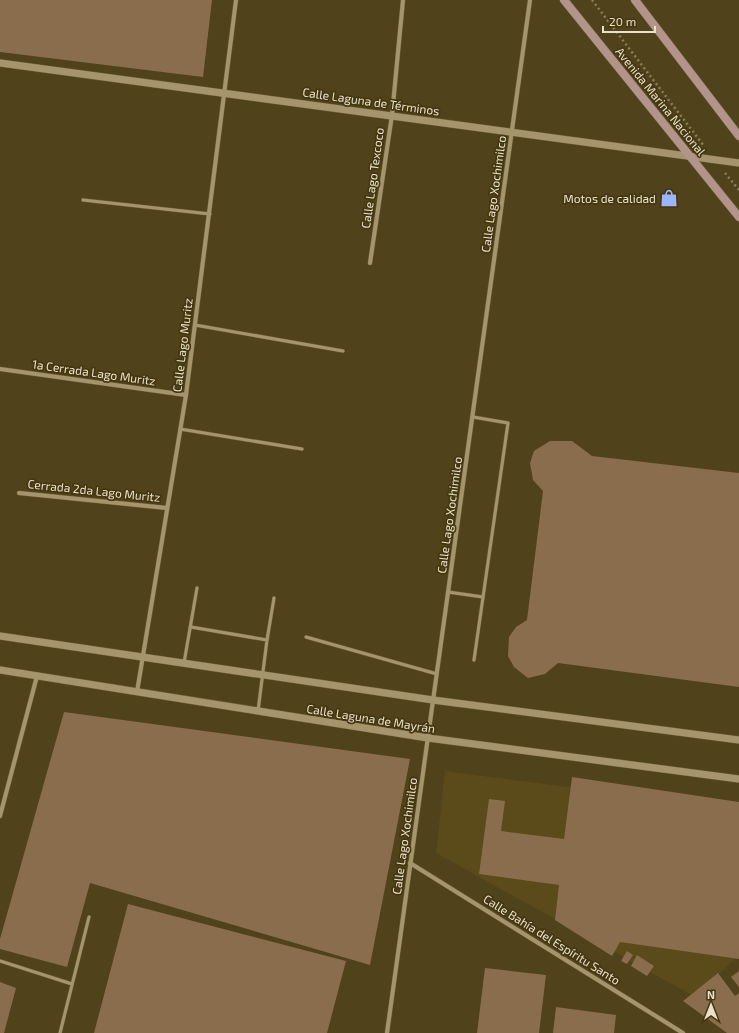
<svg xmlns="http://www.w3.org/2000/svg" width="739" height="1033" font-family="'Exo 2',sans-serif">
<rect width="100%" height="100%" fill="#50421b"/>
<path fill="#5b4a1a" d="M445,771l294,38v146l-44,42 -259,-144z"/>
<g fill="#8a6d4d">
<path d="M0,0h212l-9,77 -203,-25z"/>
<path d="M550,441h22l20,15 147,17v214l-181,-24 -13,11 -17,4 -14,-11 -6,-11 1,-19 7,-10 11,-7 16,-129 -10,-11 -3,-17 4,-12z"/>
<path d="M64,712l346,47 -40,206 -280,-82 -23,84 -67,-18v-10z"/>
<path d="M572,777l167,25v157l-119,-17 -8,14 -57,-36 4,-35 -80,-11 10,-75 16,2 -4,30 63,8z"/>
<path d="M128,904l218,57 -19,72h-233z"/>
<path d="M627,951l6,4 -6,9 -6,-3z"/>
<path d="M637,955l17,11 -7,10 -16,-10z"/>
<path d="M485,968l61,7 -7,58h-62z"/>
<path d="M739,971v16l-8,-10z"/>
<path d="M718,973l17,23 4,-3v40h-12l-44,-32z"/>
<path d="M0,982l16,6 -12,45h-4z"/>
<path d="M556,1007l60,8 -2,18h-61z"/>
</g>
<g fill="none" stroke-linecap="round" stroke-linejoin="round">
<g stroke="#6c603d" stroke-width="4">
<g id="service">
<path d="M83,200l127,14"/>
<path d="M195,325l148,26"/>
<path d="M473,417l35,6 -34,237"/>
<path d="M180,429l122,20"/>
<path d="M448,592l35,5"/>
<path d="M191,627l76,13 -9,71"/>
<path d="M306,637l131,37"/>
<path d="M267,640l7,-42"/>
<path d="M184,663l13,-75"/>
<path d="M0,961l72,23"/>
<path d="M60,1033l29,-116"/>
</g>
</g>
<g stroke="#6c603d" stroke-width="5">
<g id="minor">
<path d="M370,263l22,-148 11,-115"/>
<path d="M0,369l186,26"/>
<path d="M19,493l148,15"/>
<path d="M137,692l49,-297 50,-395"/>
<path d="M0,816l37,-140"/>
<path d="M410,863l273,170"/>
<path d="M387,1033l143,-1033"/>
</g>
</g>
<g stroke="#6c603d" stroke-width="8">
<g id="tertiary">
<path d="M0,63l739,100"/>
<path d="M0,636l433,64 306,40"/>
<path d="M0,670l428,68 311,41"/>
</g>
</g>
<g stroke="#6c603d" stroke-width="9">
<g id="secondary">
<path d="M564,0l175,217"/>
<path d="M635,0l104,136"/>
</g>
</g>
<g stroke="#8a7f5f" stroke-width="2.5" stroke-dasharray="2 3" stroke-linecap="butt">
<path d="M592,0l112,146"/>
<path d="M725,173l14,17"/>
</g>
<use href="#service" stroke="#a5956d" stroke-width="3"/>
<use href="#minor" stroke="#a5956d" stroke-width="4"/>
<use href="#tertiary" stroke="#a5956d" stroke-width="7"/>
<use href="#secondary" stroke="#b2948a" stroke-width="8"/>
</g>
<defs>
<g id="shop-bare" transform="scale(1.38)"><path d="M-5-2.5h2.3a2.7 3.5 0 0 1 5.4 0H5L5.5 6h-11ZM-1.5-2.5h3a1.5 2.3 0 0 0-3 0Z" fill="#9bb5fd" stroke="#45370f" stroke-width="2.5" paint-order="stroke"/></g>
</defs>
<g fill-rule="evenodd">
<use href="#shop-bare" x="669" y="198"/>
</g>
<g text-anchor="middle" dominant-baseline="central" stroke-width="3.5" stroke-linejoin="round" paint-order="stroke">
<g font-size="12" fill="#e9e1cc" stroke="#45370f">
<text transform="translate(371 101) rotate(8)">Calle Laguna de Términos</text>
<text transform="translate(661 101) rotate(51)">Avenida Marina Nacional</text>
<text transform="translate(372 178) rotate(-82)">Calle Lago Texcoco</text>
<text transform="translate(493 194) rotate(-82)">Calle Lago Xochimilco</text>
<text transform="translate(182 345) rotate(-83)">Calle Lago Muritz</text>
<text transform="translate(94 372) rotate(8)">1a Cerrada Lago Muritz</text>
<text transform="translate(94 490) rotate(6)">Cerrada 2da Lago Muritz</text>
<text transform="translate(449 515) rotate(-82)">Calle Lago Xochimilco</text>
<text transform="translate(371 718) rotate(9)">Calle Laguna de Mayrán</text>
<text transform="translate(404 836) rotate(-82)">Calle Lago Xochimilco</text>
<text transform="translate(552 939) rotate(32)">Calle Bahía del Espíritu Santo</text>
</g>
<g font-size="12" fill="#e9e1cc" stroke="#45370f" text-anchor="end">
<text x="656" y="198">Motos de calidad</text>
</g>
</g>
<g transform="translate(711 1005)" stroke="#45370f" stroke-width="3" paint-order="stroke">
<path d="M0-3L7 15L0 10L-7 15Z" fill="#e9e1cc"/>
<text y="-6" font-size="11" font-weight="bold" text-anchor="middle" fill="#e9e1cc">N</text>
</g>
<path d="M603 26v6h52v-6" fill="none" stroke="#e9e1cc" stroke-width="2"/>
<text x="609" y="26" font-size="12" fill="#e9e1cc" stroke="#45370f" stroke-width="3" paint-order="stroke">20 m</text>
</svg>
